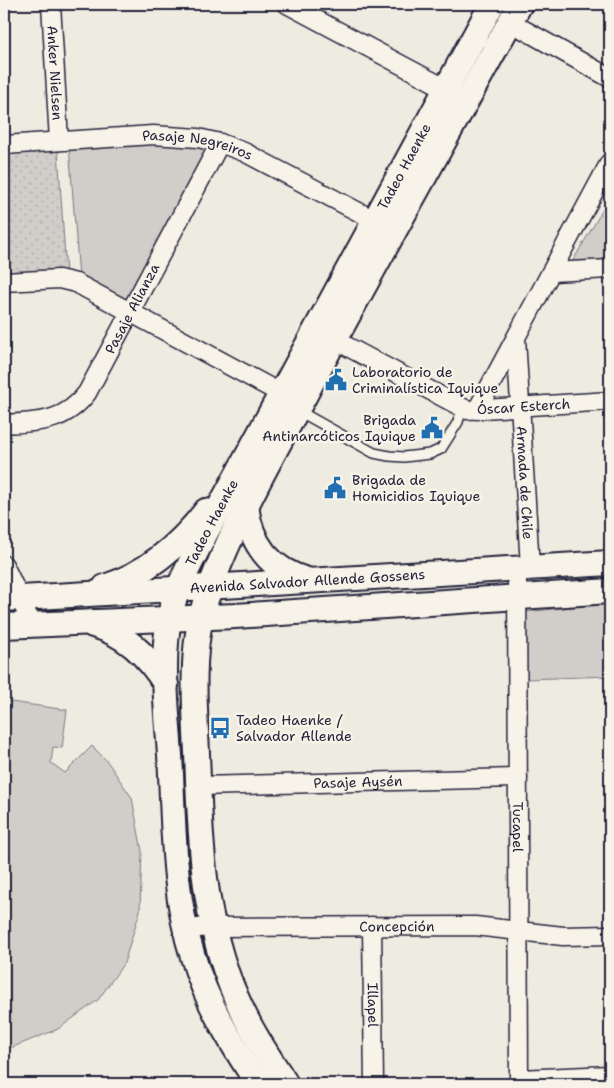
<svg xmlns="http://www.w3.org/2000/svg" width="614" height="1088" font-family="'Shantell Sans',sans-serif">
<defs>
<pattern id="park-dots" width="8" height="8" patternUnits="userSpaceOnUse" patternTransform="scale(1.25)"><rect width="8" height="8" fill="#d1cdc9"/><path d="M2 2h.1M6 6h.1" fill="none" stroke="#b3b0ae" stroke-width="1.8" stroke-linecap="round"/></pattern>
</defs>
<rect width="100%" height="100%" fill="#eeebe1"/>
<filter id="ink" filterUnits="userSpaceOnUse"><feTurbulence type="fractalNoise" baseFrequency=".02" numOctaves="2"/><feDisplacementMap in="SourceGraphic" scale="10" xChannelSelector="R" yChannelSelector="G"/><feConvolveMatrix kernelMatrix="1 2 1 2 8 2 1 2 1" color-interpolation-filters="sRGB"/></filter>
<g filter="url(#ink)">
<g fill="#d1cdc9" stroke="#7a7882">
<path d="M170,139l46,6 -85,159 -52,-26 -10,-133z"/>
<path d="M609,199l1,1v61l-39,3z"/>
<path d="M610,603v73l-83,3 -2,-67z"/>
<path d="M4,701l63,9 -5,38 -9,-1 -2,16 14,10 27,-27 15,15 25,37 10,53 -2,60 -16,52 -26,37 -40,29 -45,18 -9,1z"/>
</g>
<path fill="url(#park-dots)" stroke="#7a7882" d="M58,150l8,124 -62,4v-124z"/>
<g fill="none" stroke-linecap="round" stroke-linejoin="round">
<g stroke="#22223b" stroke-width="12">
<path id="lane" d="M297,410l77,43 15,3 15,1 26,-3 11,-5 17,-27 4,-14"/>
</g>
<g stroke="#22223b" stroke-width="21">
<g id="street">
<path id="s1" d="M51,4l8,137"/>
<path d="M287,4l169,90"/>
<path d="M510,22l100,56"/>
<path id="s2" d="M4,145l149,-10 45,3 22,5 24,9 130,68"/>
<path d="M551,272l59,-3"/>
<path d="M4,282l55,-3 17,4 204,110"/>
<path id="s3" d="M516,338l14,229"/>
<path id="s4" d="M335,340l132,70 143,-9"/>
<path d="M477,410l133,-248"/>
<path id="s5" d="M4,424c34,-2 60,-1 83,-31l133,-250"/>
<path d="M4,565l28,59"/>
<path id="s6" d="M517,568l2,516"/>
<path id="s7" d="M198,786l320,-8"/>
<path id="s8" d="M372,926l2,158"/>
<path id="s9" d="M185,929l27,-2 263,-1 88,10 47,-1"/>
<path d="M519,1079l91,-4"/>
</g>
</g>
<g stroke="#22223b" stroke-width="28">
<g id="secondary">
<path d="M246,505c4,38 24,65 61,75"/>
<path d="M105,587c42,-14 74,-41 101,-76"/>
<path id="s10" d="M4,599l606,-36"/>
<path d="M93,625c33,9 56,32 73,60"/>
<path d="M4,626l231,-10 375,-25"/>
<path id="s11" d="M258,1084c-26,-40 -51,-80 -65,-127 -21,-65 -19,-135 -23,-202 -3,-45 -9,-92 -1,-136 6,-30 22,-56 35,-83l288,-532"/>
<path d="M286,1084c-18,-28 -37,-56 -50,-87 -34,-77 -36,-161 -39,-244 -2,-44 -6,-92 4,-136 5,-22 15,-45 24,-66 24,-55 53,-106 81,-158 70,-131 143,-260 214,-389"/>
</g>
</g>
<use href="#lane" stroke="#f7f3e8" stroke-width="9"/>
<use href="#street" stroke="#f7f3e8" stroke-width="18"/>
<use href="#secondary" stroke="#f7f3e8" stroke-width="24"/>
</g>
</g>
<defs>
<g id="civic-bare" transform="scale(1.725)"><path d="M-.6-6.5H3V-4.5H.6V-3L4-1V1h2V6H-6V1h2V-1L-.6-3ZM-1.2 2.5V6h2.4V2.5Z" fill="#1f6fb2" stroke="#f7f3e8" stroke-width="2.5" paint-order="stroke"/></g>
<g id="bus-bare" transform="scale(1.725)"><path d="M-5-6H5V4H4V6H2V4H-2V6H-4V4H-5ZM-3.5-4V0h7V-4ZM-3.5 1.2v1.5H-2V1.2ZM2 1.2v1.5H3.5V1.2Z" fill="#1f6fb2" stroke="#f7f3e8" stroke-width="2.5" paint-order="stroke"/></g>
</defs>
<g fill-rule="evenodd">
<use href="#civic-bare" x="336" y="380"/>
<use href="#civic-bare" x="432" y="428"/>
<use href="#civic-bare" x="335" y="488"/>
<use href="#bus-bare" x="220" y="728"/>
</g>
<g text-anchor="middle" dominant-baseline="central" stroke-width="5" stroke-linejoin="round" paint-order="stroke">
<g font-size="14" fill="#22223b" stroke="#f7f3e8">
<text stroke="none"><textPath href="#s1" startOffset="69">Anker Nielsen</textPath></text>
<text stroke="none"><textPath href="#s2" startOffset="195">Pasaje Negreiros</textPath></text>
<text stroke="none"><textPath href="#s11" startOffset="994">Tadeo Haenke</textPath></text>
<text stroke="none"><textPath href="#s5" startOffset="188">Pasaje Alianza</textPath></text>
<text stroke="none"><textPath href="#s4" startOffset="206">Óscar Esterch</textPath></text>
<text stroke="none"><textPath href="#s3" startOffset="145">Armada de Chile</textPath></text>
<text stroke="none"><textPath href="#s11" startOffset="589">Tadeo Haenke</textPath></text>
<text stroke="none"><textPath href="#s10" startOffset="304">Avenida Salvador Allende Gossens</textPath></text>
<text stroke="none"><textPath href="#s7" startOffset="160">Pasaje Aysén</textPath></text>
<text stroke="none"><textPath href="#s6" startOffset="259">Tucapel</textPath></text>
<text stroke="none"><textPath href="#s9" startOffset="212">Concepción</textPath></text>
<text stroke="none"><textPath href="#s8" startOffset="79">Illapel</textPath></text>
</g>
<g font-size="14" fill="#22223b" stroke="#f7f3e8" text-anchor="start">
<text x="352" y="372">Laboratorio de<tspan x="352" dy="16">Criminalística Iquique</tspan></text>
<text x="416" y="420" text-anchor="end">Brigada<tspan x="416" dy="16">Antinarcóticos Iquique</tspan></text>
<text x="352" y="480">Brigada de<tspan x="352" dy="16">Homicidios Iquique</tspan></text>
<text x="236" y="720">Tadeo Haenke /<tspan x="236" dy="16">Salvador Allende</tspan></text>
</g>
</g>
<rect width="614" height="1088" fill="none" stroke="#f7f3e8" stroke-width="20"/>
<rect x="10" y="10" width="594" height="1068" fill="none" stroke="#22223b" stroke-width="2" filter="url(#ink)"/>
</svg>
